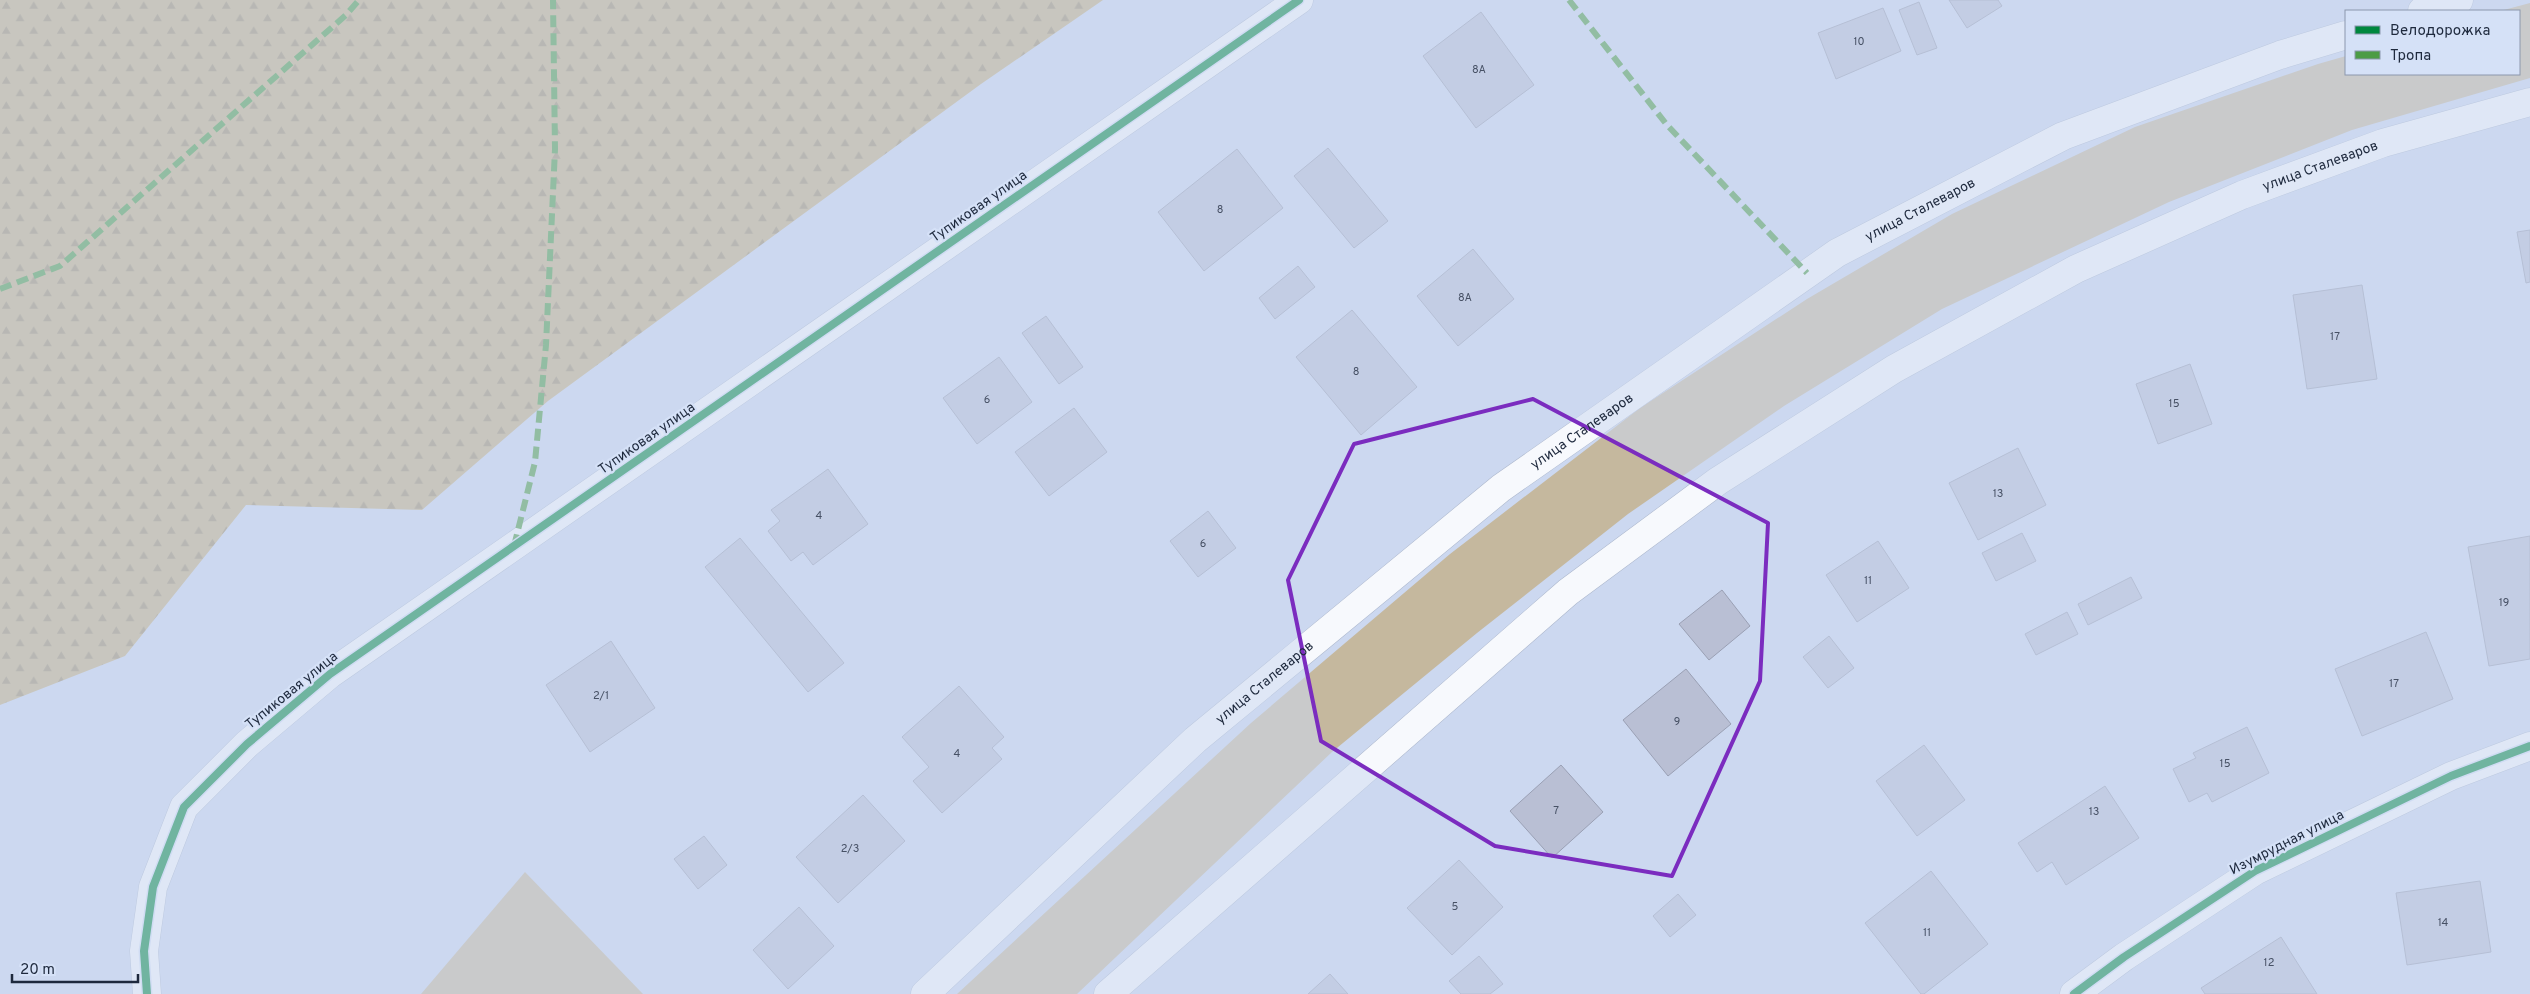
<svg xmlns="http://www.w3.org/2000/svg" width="2530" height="994" font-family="Overpass,sans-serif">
<defs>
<pattern id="forest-firs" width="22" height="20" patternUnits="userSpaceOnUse" patternTransform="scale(1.25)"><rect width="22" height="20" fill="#c4b083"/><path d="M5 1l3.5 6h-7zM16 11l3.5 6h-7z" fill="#9f8f6c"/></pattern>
</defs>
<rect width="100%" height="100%" fill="#ccd8f0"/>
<g fill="#c5b89e">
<path d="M2530,3v75l-178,52 -183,72 -227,107 -158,97 -156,108 -151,119 -145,119 -255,242h-120l294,-271 199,-169 190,-146 167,-109 145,-85 183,-87 183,-63 28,-8v18h173v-63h-19z"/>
<path d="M525,872l118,122h-222z"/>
</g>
<path fill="url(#forest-firs)" d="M0,0h1103l-122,84 -433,317 -126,109 -176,-5 -121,151 -125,49z"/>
<g fill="#b9bfd4" stroke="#9aa0b4">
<path d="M1949,0h49l4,6 -35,22z"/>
<path d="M1919,2l18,46 -20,7 -18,-45z"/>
<path d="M1883,8l18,43 -65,28 -18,-46z"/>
<path d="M1481,12l53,73 -58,43 -53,-72z"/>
<path d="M1328,148l60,73 -34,27 -60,-72z"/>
<path d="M1237,149l46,59 -79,63 -46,-59z"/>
<path d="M2530,230v52l-4,1 -9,-51z"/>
<path d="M1473,249l41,50 -56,47 -41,-50z"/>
<path d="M1298,266l17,21 -40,32 -16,-21z"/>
<path d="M2362,285l15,94 -70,10 -14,-94z"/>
<path d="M1352,310l65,77 -56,48 -65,-78z"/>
<path d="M1046,316l37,51 -24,17 -37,-51z"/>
<path d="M999,357l33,45 -55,42 -34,-46z"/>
<path d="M2190,364l22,60 -54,20 -22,-60z"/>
<path d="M1074,408l33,44 -58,44 -34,-44z"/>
<path d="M2018,448l28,57 -68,35 -29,-57z"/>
<path d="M828,469l40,55 -55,41 -10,-13 -12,9 -23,-30 12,-10 -9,-11z"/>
<path d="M1208,511l28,37 -38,29 -28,-36z"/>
<path d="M2022,533l14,28 -40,20 -14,-28z"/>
<path d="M2530,536v123l-41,7 -21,-119z"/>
<path d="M740,538l104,125 -36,29 -103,-125z"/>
<path d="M1878,541l31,47 -52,34 -31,-47z"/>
<path d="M2131,577l11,21 -54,27 -10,-21z"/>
<path d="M1722,590l28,36 -41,34 -30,-36z"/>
<path d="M2067,612l11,22 -42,21 -11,-21z"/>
<path d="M2426,632l27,67 -91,37 -27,-67z"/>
<path d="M1829,636l25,32 -26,20 -25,-31z"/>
<path d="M611,641l44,67 -65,44 -44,-67z"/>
<path d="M1686,669l45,55 -63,52 -45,-56z"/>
<path d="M959,686l45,51 -12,11 10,11 -60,54 -29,-32 16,-14 -27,-30z"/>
<path d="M2247,727l22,46 -57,29 -5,-9 -18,9 -16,-33 23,-11 -3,-5z"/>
<path d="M1924,745l41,55 -48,36 -41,-55z"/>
<path d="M1561,765l42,47 -51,46 -42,-47z"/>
<path d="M2105,786l34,52 -73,47 -14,-23 -15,10 -19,-29z"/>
<path d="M863,795l42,46 -67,62 -42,-46z"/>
<path d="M704,836l23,29 -29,24 -24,-30z"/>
<path d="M1459,860l44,47 -51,48 -45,-47z"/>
<path d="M1931,871l57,73 -64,50h-3l-56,-71z"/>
<path d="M2480,881l11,71 -84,13 -11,-72z"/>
<path d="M1678,894l18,21 -26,22 -17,-21z"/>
<path d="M799,907l35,39 -46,43 -35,-39z"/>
<path d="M2281,937l36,57h-112l-4,-6z"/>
<path d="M1479,956l24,28 -13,10h-29l-12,-13z"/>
<path d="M1330,974l18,20h-40z"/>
</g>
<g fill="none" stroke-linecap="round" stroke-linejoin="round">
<g stroke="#acb7cc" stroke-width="29">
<g id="minor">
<path d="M147,994l-3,-43 9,-64 31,-80 63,-63 83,-70 969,-674"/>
<path d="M2074,994l50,-37 131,-86 196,-95 79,-30"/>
</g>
</g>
<g stroke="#acb7cc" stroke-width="29">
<g id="secondary">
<path d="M2422,11l37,-11"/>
<path id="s1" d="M925,994l270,-254 306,-252 336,-235 226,-117 217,-81 66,-20"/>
<path id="s2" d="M1108,994l460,-402 150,-111 176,-112 182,-100 166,-74 141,-52 147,-41"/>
</g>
</g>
<use href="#minor" stroke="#f7f9fd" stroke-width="28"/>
<use href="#secondary" stroke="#f7f9fd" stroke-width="28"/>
<g stroke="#4c9c45" stroke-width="6" stroke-dasharray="12 6" stroke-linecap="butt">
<path d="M1569,0l98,125 140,148"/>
<path d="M0,289l60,-23 286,-251 13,-15"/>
<path d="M514,546l21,-84 11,-117 9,-196 -2,-149"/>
</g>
<g stroke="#d5e1f7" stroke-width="11">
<g id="cycleway">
<path d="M147,994l-3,-43 9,-64 31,-80 63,-63 83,-70 969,-674"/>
<path d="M2074,994l50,-37 131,-86 196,-95 79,-30"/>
</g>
</g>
<use href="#cycleway" stroke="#00873e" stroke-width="8"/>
</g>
<path d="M0 0H2530V994H0ZM1533,399l235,124 -8,158 -88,195 -177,-30 -174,-105 -33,-161 66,-136z" fill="#ccd8f0" fill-opacity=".55" fill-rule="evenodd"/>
<path fill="none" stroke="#7b2cbf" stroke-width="4" stroke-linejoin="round" d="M1533,399l235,124 -8,158 -88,195 -177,-30 -174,-105 -33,-161 66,-136z"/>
<g text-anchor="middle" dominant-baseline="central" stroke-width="4.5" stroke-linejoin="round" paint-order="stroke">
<g font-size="11" fill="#475165">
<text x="1859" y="42">10</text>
<text x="1479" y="70">8А</text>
<text x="1220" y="210">8</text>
<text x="1465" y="298">8А</text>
<text x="2335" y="337">17</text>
<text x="1356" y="372">8</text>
<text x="987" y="400">6</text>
<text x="2174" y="404">15</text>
<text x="1998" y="494">13</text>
<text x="819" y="516">4</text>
<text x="1203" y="544">6</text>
<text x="1868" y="581">11</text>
<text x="2504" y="603">19</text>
<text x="2394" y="684">17</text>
<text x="601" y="696">2/1</text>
<text x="1677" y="722">9</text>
<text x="957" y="754">4</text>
<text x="2225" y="764">15</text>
<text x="1556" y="811">7</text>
<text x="2094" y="812">13</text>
<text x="850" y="849">2/3</text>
<text x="1455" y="907">5</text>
<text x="2443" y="923">14</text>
<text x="1927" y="933">11</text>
<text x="2269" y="963">12</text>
</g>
<g font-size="14" fill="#1e293d" stroke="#d5e1f7">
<text stroke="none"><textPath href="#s2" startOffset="1479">улица Сталеваров</textPath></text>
<text transform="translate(979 207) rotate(-35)">Тупиковая улица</text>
<text stroke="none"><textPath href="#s1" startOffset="1271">улица Сталеваров</textPath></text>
<text stroke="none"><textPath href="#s1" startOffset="866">улица Сталеваров</textPath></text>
<text transform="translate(647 439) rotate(-35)">Тупиковая улица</text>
<text stroke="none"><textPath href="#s1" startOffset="461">улица Сталеваров</textPath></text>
<text transform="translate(292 691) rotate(-39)">Тупиковая улица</text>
<text transform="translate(2287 843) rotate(-27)">Изумрудная улица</text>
</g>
</g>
<rect x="2345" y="10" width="175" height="65" fill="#d5e1f7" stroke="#8c97ad"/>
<rect x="2355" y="26" width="25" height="8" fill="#00873e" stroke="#8c97ad"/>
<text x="2390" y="35" font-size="15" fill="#1e293d">Велодорожка</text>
<rect x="2355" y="51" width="25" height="8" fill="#4c9c45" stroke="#8c97ad"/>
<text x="2390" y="60" font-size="15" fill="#1e293d">Тропа</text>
<path d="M12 974v8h126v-8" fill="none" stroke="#1e293d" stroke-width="2.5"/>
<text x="20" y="974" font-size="15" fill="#1e293d" stroke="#d5e1f7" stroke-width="4" paint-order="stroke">20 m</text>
</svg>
